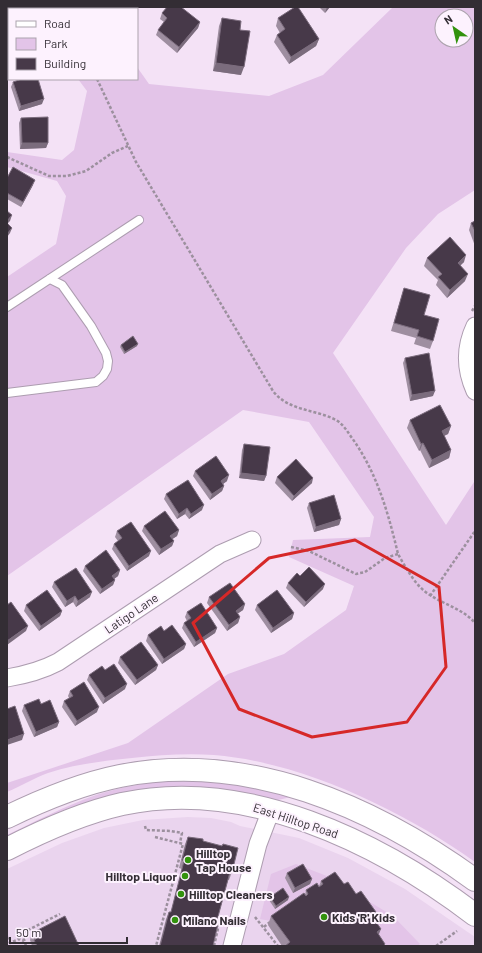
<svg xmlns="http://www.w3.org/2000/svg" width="482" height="953" font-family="Barlow,sans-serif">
<rect width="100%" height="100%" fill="#f4e2f6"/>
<path fill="#ead4ee" d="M188,817l23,1 20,4 9,4 59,12 49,20 57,31 70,48v9h-468v-77l55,-26 42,-15 39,-8z"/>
<g fill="#e3c4e8" fill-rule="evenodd">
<path d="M30,7h68l1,2h-67z"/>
<path d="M393,7h82v183l-37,24 -32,34 -73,105 113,172 28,-43 1,1v379c-71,-51 -173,-100 -261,-107 -27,-2 -55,0 -82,3 -29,3 -56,6 -84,15 -14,5 -27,13 -41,19v-9l121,-40 100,-69 56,-20 62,-44 8,-24 -65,-29 4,-17 77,-3 4,-20 -65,-95 -66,-12 -236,166v-299l49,-33 10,-48 -9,-15 -50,-14v-15l55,8 12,-10 13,-59 -9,-12h59v-12l12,17 120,12 54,-21zM442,16h24v24h-24z"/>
<path d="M171,780l55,2 36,7 29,8 -17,4 -51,-9 -216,47v-4c29,-14 58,-29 89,-40 24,-8 50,-12 75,-15z"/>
<path d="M302,808l15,5 30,12 54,27 23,13 51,35v4l-175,-95z"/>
<path d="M296,864l36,14 -17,13 -4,-2 -32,21 -8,11 -11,-2 11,-45z"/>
<path d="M355,893l38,23 27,28 -3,2h-40z"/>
</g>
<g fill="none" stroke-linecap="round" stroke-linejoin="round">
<g stroke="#ad9db0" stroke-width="10">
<g id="service">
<path d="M7,307l132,-87"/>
<path d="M7,393l89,-11 7,-6 4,-7 1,-8 -2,-8 -15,-27 -29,-41 -12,-6"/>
</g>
</g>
<g stroke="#ad9db0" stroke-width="19">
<g id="minor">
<path d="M475,326c-10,21 -10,43 0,65"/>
<path d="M7,678c18,-3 34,-7 51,-16l162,-108 32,-14"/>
<path d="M232,946l26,-102 13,-34"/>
</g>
</g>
<g stroke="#ad9db0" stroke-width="24">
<g id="secondary">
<path d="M7,817c37,-18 73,-33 113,-41 128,-25 253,30 355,104"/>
<path d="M7,849c37,-19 75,-36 115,-45 124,-27 257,38 353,111"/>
</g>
</g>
<g stroke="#9c909e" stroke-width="2.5" stroke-dasharray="3 2" stroke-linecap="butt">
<path d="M52,7l1,2"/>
<path d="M97,79l39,83 137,229c15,20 42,18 63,29 7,4 11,11 16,18 25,35 36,74 46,116 8,14 18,33 32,41 15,10 33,14 45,28"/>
<path d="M7,157l42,19h18l19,-5 26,-18 16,-7"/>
<path d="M472,311l3,-5"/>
<path d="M291,547l18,4 47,23 9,-2 20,-14 13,-4"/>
<path d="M430,596l45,-65"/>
<path d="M145,826l1,4 25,1 11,2 -2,10"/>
<path d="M155,837l28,7 -27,102"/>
<path d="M255,917l23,29"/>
<path d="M264,927l6,-5"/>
<path d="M7,937l3,6 9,-4 5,2"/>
<path d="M26,946l-4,-13 38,-19"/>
<path d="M214,946l6,-26"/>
<path d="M436,946l21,-15"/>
</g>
<use href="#service" stroke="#fff" stroke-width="8"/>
<use href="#minor" stroke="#fff" stroke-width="17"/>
<use href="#secondary" stroke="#fff" stroke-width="22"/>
</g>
<g fill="#9e8ea0">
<path d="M115,7h25l-5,2h-20z"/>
<path d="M319,7h11l-5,6z"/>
<path d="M162,13l38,9 -2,6 -21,25 -21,-18 2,-5 6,-8 -4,-3z"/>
<path d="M222,18l18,12 1,45 -28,-4 6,-45z"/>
<path d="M278,18l41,21 -3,7 -27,18 -15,-22 3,-7 3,-2 -4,-7z"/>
<path d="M9,42v26l-2,-4v-21z"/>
<path d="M13,82l29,22 -23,7 -8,-24z"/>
<path d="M21,118l27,25 -2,5 -26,1 -1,-26z"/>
<path d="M7,178l26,7 -12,22 -14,-8z"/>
<path d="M475,221v25l-6,-16 2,-7z"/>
<path d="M427,258l37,4 -4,3 5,16 -18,17 -11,-13 2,-5 -14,-14z"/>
<path d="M404,288l20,27 9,26 -3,8 -16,-5 2,-6 -25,-7z"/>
<path d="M121,345l16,1 -13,8 -4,-7z"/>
<path d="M405,358l28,38 -23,5 -7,-38z"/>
<path d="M410,420l41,6 -3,8 -4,2 7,14 -2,8 -20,10 -9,-18 -1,1 -12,-23z"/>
<path d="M244,444l22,32 -2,5 -25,-3 3,-28z"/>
<path d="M195,471l32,10 -4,3 1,2 -2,5 -12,9 -17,-24z"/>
<path d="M277,477l35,6 -20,18 -17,-18z"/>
<path d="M166,494l36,16 -13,9 -4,-5 -8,5 -13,-20z"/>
<path d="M309,503l32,16 -2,6 -25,7 -7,-24z"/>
<path d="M144,526l35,4 -2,6 -5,3 2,2 -2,5 -13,9 -17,-24z"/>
<path d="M117,531l32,25 -22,15 -15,-22 2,-5 4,-3 -3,-4z"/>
<path d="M85,566l35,4 -2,6 -4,3 1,1 -2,5 -13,9 -17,-23z"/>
<path d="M300,576l23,13 -19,18 -18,-19 2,-5z"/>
<path d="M54,582l36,15 -14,10 -3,-5 -8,5 -13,-20z"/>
<path d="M209,597l36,7 -2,6 -6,4 3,3 -2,6 -11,8 -20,-28z"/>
<path d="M26,605l36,6 -2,5 -21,15 -15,-20z"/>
<path d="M257,605l37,8 -2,6 -21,14 -16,-23z"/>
<path d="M187,612l30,16 -2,5 -21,14 -12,-19 2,-5 3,-2 -2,-4z"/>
<path d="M164,631l22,13 -2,5 -22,15 -16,-23 2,-6z"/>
<path d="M120,657l38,8 -2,5 -21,15 -17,-22z"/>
<path d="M105,670l20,19 -22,15 -16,-24 2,-5z"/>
<path d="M70,691l27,21 -22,14 -13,-19 2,-6 5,-3 -1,-2z"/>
<path d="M41,704l18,18 -2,5 -23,10 -12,-26 2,-6z"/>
<path d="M188,837l15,4 29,31 -3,8h-1l-12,44 -3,22h-54l7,-27 3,-7h2l11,-43 -3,-1 6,-24z"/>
<path d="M287,873l25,6 -2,5 -17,9 -8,-15z"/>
<path d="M321,881l22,2 13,11 20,18 -2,7 5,16 6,9v2h-103l-14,-21 3,-9 34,-21 1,-5 13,-4z"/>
<path d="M270,897l18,3 -13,9 -6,-9z"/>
<path d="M32,933l47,13h-47l-2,-6z"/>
</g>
<g fill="#7b6c7d">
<path d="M124,7h16l-5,2h-14v-1z"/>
<path d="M327,7h3l-5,6z"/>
<path d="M200,22l-2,6 -21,25 2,-6z"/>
<path d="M9,27v4l-2,1v-4z"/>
<path d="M319,39l-3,7 -27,18 2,-7z"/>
<path d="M216,63l28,4 -3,8 -28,-4z"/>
<path d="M44,99l-2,5 -23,7 2,-5z"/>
<path d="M22,143h26l-2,5 -26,1z"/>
<path d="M35,180l-2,5 -12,22 2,-5z"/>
<path d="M12,215l-2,6 -3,3v-3z"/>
<path d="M12,228l-2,5 -3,4v-3z"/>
<path d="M466,255l-2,7 -9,9 3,-8z"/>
<path d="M468,274l-3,7 -18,17 3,-8z"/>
<path d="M138,344l-1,2 -13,8 1,-2z"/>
<path d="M435,391l-2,5 -23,5 2,-6z"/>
<path d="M451,426l-3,8 -9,4 3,-7z"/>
<path d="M423,443l-3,7 -1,1 2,-7z"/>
<path d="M451,450l-2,8 -20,10 3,-8z"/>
<path d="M241,473l25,3 -2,5 -25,-3z"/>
<path d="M229,475l-2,6 -8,6 2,-6z"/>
<path d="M313,478l-1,5 -20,18 2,-5z"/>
<path d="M224,486l-2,5 -12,9 2,-6z"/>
<path d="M204,505l-2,5 -13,9 2,-5z"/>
<path d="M187,508l-2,6 -8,5 2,-5z"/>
<path d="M341,519l-2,6 -25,7 2,-5z"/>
<path d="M179,530l-2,6 -9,6 2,-6z"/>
<path d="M174,541l-2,5 -13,9 2,-6z"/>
<path d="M151,551l-2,5 -22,15 2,-5z"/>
<path d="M120,570l-2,6 -8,6 2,-6z"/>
<path d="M115,580l-2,5 -13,9 2,-5z"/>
<path d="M325,584l-2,5 -19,18 2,-5z"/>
<path d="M92,592l-2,5 -14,10 2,-6z"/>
<path d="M75,596l-2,6 -8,5 2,-6z"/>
<path d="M245,604l-2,6 -9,6 2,-5z"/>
<path d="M62,611l-2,5 -21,15 2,-5z"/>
<path d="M294,613l-2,6 -21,14 2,-5z"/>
<path d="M240,617l-2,6 -11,8 2,-6z"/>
<path d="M28,626l-2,5 -19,14v-4z"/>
<path d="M217,628l-2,5 -21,14 2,-5z"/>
<path d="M186,644l-2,5 -22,15 2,-5z"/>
<path d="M158,665l-2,5 -21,15 2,-5z"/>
<path d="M127,684l-2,5 -22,15 2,-6z"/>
<path d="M99,707l-2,5 -22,14 2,-5z"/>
<path d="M59,722l-2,5 -23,10 2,-5z"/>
<path d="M24,734l-2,6 -15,5v-5z"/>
<path d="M312,879l-2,5 -17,9 2,-5z"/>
<path d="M289,897l-1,3 -13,9 1,-3z"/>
<path d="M376,912l-4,10 -1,-7z"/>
<path d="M381,929l-4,10v-7z"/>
</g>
<g fill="#473949" stroke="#7b6c7d">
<path d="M167,7h14l19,15 -21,25 -21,-17 9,-12 -5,-5z"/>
<path d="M295,7h3l21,32 -28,18 -14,-22 8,-6 -7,-11z"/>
<path d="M7,16l2,3v8l-2,1z"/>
<path d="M222,18l19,3 -1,9 10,1 -6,36 -28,-4z"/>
<path d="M9,42v17l-2,-4v-12z"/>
<path d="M22,79h16l6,20 -23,7 -8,-24z"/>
<path d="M48,117v26h-26l-1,-25z"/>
<path d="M13,167l22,13 -12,22 -16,-9v-15z"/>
<path d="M7,211l5,4 -5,6z"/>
<path d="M475,221v10l-4,-8z"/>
<path d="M7,223l5,5 -5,6z"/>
<path d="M450,237l16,18 -8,8 10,11 -18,16 -12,-13 4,-3 -15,-16z"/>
<path d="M404,288l26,7 -6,20 15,4 -6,22 -16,-5 2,-6 -25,-7z"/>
<path d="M133,336l5,8 -13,8 -4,-7z"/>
<path d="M429,353l6,38 -23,4 -7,-37z"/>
<path d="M440,405l11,21 -9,5 9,19 -19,10 -9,-17 -2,1 -11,-24z"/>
<path d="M244,444l26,3 -4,29 -25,-3z"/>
<path d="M216,456l13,19 -8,6 3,5 -12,8 -17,-23z"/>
<path d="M296,459l17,19 -19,18 -17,-19z"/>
<path d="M188,480l16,25 -13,9 -4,-6 -8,6 -13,-20z"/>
<path d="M334,495l7,24 -25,8 -7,-24z"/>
<path d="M165,511l14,19 -9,6 4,5 -13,8 -17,-23z"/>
<path d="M131,522l20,29 -22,15 -15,-22 8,-6 -5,-7z"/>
<path d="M106,550l14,20 -8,6 3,4 -13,9 -17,-23z"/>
<path d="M309,567l16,17 -19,18 -18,-19 9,-10 3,3z"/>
<path d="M76,568l16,24 -14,9 -3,-5 -8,5 -13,-19z"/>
<path d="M230,583l15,21 -9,7 4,6 -11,8 -20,-28z"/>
<path d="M47,590l15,21 -21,15 -15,-21z"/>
<path d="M277,590l17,23 -21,15 -16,-23z"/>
<path d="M11,602l17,24 -21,15v-36z"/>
<path d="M201,603l16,25 -21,14 -12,-19 7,-5 -4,-6z"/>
<path d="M172,625l14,19 -22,15 -16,-24 13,-9 3,5z"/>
<path d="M141,642l17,23 -21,15 -17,-23z"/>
<path d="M114,664l13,20 -22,14 -16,-23 13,-9 3,4z"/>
<path d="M84,682l15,25 -22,14 -13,-20 9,-5 -3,-5z"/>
<path d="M39,699l2,5 9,-4 9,22 -23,10 -12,-27z"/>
<path d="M15,706l9,28 -17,6v-31z"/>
<path d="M188,837l15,2v2l19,5 1,-2 15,4 -6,24h-2l-14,52h2l-5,22h-53l9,-34h2l13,-51 -2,-1z"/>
<path d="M303,864l9,15 -17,9 -8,-15z"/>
<path d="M335,872l9,12 4,-2 8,12 5,-3 15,21 -5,3 10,14 -4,3 8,12 -2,2h-98l5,-4 -19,-26 33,-23 2,3 2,-2 -2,-4 11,-7 2,4 4,-3 -2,-3z"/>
<path d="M283,888l6,9 -13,9 -6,-9z"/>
<path d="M65,916l14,30h-42l-3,-6 2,-1 -4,-6z"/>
</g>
<path fill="none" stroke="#d62828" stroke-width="3" stroke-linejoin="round" d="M355,540l84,47 7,80 -39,55 -95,15 -73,-28 -46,-86 76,-65z"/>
<g fill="#32920d" stroke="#fdf2fe" stroke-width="1.5">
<circle cx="188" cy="860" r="4"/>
<circle cx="185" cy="876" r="4"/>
<circle cx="181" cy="894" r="4"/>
<circle cx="324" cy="917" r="4"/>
<circle cx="175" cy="920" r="4"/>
</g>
<g text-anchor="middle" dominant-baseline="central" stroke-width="4" stroke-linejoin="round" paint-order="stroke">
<g font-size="12" fill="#332d34" stroke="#fdf2fe">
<text transform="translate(131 613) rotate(-34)">Latigo Lane</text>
<text transform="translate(296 820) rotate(18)">East Hilltop Road</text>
</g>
<g font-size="12" font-weight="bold" fill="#332d34" stroke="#fdf2fe" text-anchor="start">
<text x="196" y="853">Hilltop<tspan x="196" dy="14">Tap House</tspan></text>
<text x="177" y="876" text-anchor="end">Hilltop Liquor</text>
<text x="189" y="894">Hilltop Cleaners</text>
<text x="332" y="917">Kids 'R' Kids</text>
<text x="183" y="920">Milano Nails</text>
</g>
</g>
<rect width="482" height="953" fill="none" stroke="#332d34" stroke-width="16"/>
<rect x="8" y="8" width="130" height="72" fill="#fdf2fe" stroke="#aca3ad"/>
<rect x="16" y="21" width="20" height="6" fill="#ffffff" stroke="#aca3ad"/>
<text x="44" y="28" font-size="12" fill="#332d34">Road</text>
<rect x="16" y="38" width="20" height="12" fill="#e3c4e8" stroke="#aca3ad"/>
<text x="44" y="48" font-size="12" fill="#332d34">Park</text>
<rect x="16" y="58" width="20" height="12" fill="#473949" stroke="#aca3ad"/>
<text x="44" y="68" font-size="12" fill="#332d34">Building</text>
<g transform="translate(454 28) rotate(326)"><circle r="19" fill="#fdf2fe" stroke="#aca3ad"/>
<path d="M0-3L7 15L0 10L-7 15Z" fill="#32920d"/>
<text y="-6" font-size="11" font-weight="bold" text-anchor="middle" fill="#332d34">N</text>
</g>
<path d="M10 937v6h117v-6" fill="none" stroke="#332d34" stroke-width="2"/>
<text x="16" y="937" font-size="12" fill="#332d34" stroke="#fdf2fe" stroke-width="3" paint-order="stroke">50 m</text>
</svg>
